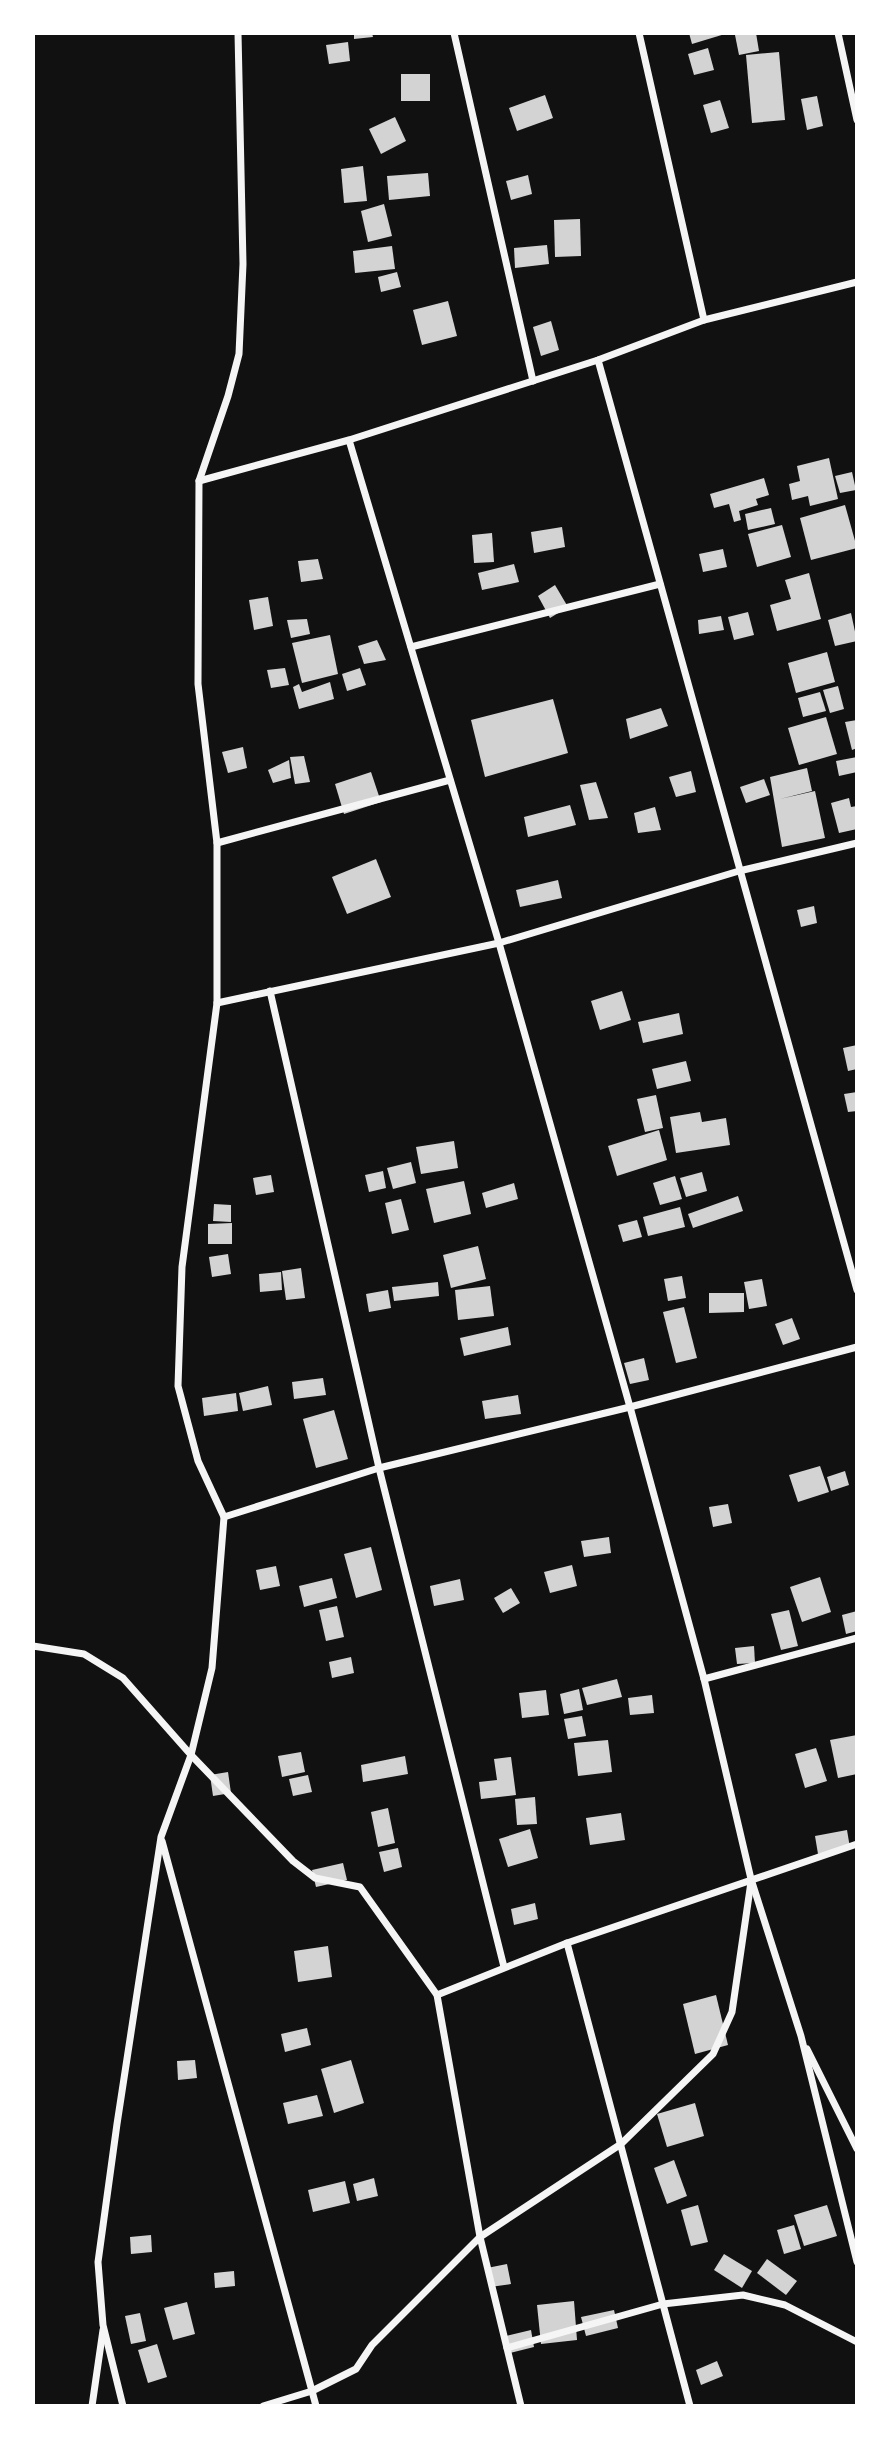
<svg xmlns="http://www.w3.org/2000/svg" width="890" height="2439" font-family="Manrope,sans-serif">
<rect width="100%" height="100%" fill="#111"/>
<g fill="#d3d3d3">
<path d="M354,33h18l1,4 -19,2z"/>
<path d="M689,33h36v1l-33,10z"/>
<path d="M742,33h14l3,18 -20,4 -4,-20z"/>
<path d="M348,42l2,19 -21,3 -3,-19z"/>
<path d="M708,48l6,22 -20,5 -6,-21z"/>
<path d="M779,52l6,68 -33,3 -6,-68z"/>
<rect x="401" y="74" width="29" height="27"/>
<path d="M545,95l8,23 -36,13 -8,-23z"/>
<path d="M817,96l6,30 -16,4 -6,-31z"/>
<path d="M720,100l9,28 -18,5 -8,-28z"/>
<path d="M395,117l11,24 -25,13 -12,-25z"/>
<path d="M363,166l4,35 -23,2 -3,-34z"/>
<path d="M428,173l2,23 -41,4 -2,-24z"/>
<path d="M528,175l4,19 -21,6 -5,-19z"/>
<path d="M384,204l8,32 -24,6 -7,-31z"/>
<path d="M580,219l1,37 -26,1 -1,-37z"/>
<path d="M547,245l2,19 -34,4 -1,-20z"/>
<path d="M392,246l3,23 -40,4 -2,-22z"/>
<path d="M397,272l4,15 -20,5 -3,-15z"/>
<path d="M448,301l9,35 -35,9 -9,-35z"/>
<path d="M551,321l8,29 -18,6 -8,-29z"/>
<path d="M829,458l9,41 -28,7 -2,-10 -16,4 -3,-16 11,-3 -3,-15z"/>
<path d="M852,472l4,18 -16,3 -5,-17z"/>
<path d="M764,478l5,17 -13,4 2,6 -19,6 2,9 -7,2 -5,-18 -15,4 -4,-14z"/>
<path d="M845,505l12,43 -46,12 -11,-42z"/>
<path d="M771,508l4,16 -27,6 -3,-16z"/>
<path d="M782,525l9,32 -34,10 -9,-33z"/>
<path d="M562,527l3,20 -31,6 -3,-21z"/>
<path d="M492,533l2,29 -20,1 -2,-28z"/>
<path d="M723,549l4,18 -24,5 -4,-18z"/>
<path d="M318,559l5,20 -22,3 -3,-21z"/>
<path d="M514,564l5,18 -37,8 -4,-17z"/>
<path d="M809,573l12,46 -44,12 -7,-26 21,-6 -6,-19z"/>
<path d="M555,585l13,22 -18,11 -12,-22z"/>
<path d="M268,597l5,29 -19,4 -5,-30z"/>
<path d="M748,612l6,23 -20,5 -6,-23z"/>
<path d="M851,613l6,28 -22,5 -7,-26z"/>
<path d="M721,616l3,14 -25,4 -1,-14z"/>
<path d="M307,619l3,15 -19,4 -4,-18z"/>
<path d="M330,635l8,39 -36,9 -10,-40z"/>
<path d="M377,640l9,20 -22,4 -6,-18z"/>
<path d="M827,652l8,30 -39,11 -8,-30z"/>
<path d="M285,668l4,17 -18,3 -4,-18z"/>
<path d="M360,668l6,17 -19,6 -5,-17z"/>
<path d="M330,682l4,17 -35,10 -6,-22 6,-3 3,8z"/>
<path d="M838,686l6,23 -14,4 -7,-23z"/>
<path d="M820,692l6,19 -23,6 -5,-19z"/>
<path d="M553,699l15,54 -83,24 -14,-57z"/>
<path d="M661,708l7,18 -38,13 -4,-20z"/>
<path d="M826,717l11,37 -38,11 -11,-37z"/>
<path d="M857,720v28l-5,2 -7,-28z"/>
<path d="M243,747l4,21 -19,5 -6,-21z"/>
<path d="M304,756l6,26 -15,2 -5,-27z"/>
<path d="M857,757v15l-18,4 -3,-15z"/>
<path d="M289,760l2,18 -18,5 -5,-13z"/>
<path d="M807,768l5,23 -32,8 35,-8 10,47 -43,9 -12,-70z"/>
<path d="M691,771l5,21 -20,5 -7,-20z"/>
<path d="M371,772l10,30 -37,12 -9,-30z"/>
<path d="M764,779l6,16 -24,8 -6,-16z"/>
<path d="M596,782l12,36 -19,2 -9,-35z"/>
<path d="M849,798l2,9 6,-1v23l-18,4 -8,-30z"/>
<path d="M570,805l6,20 -48,12 -4,-20z"/>
<path d="M655,807l6,23 -23,3 -4,-20z"/>
<path d="M376,859l15,38 -44,17 -15,-37z"/>
<path d="M558,880l4,18 -42,9 -4,-17z"/>
<path d="M814,906l3,17 -16,4 -4,-17z"/>
<path d="M622,991l9,29 -31,10 -9,-29z"/>
<path d="M679,1013l4,21 -40,9 -5,-21z"/>
<path d="M857,1045v24l-9,2 -5,-23z"/>
<path d="M686,1061l5,20 -34,8 -5,-20z"/>
<path d="M857,1092v19l-9,1 -4,-18z"/>
<path d="M656,1095l7,33 -18,4 -8,-33z"/>
<path d="M700,1112l2,10 24,-4 4,27 -54,8 -6,-36z"/>
<path d="M659,1130l8,30 -50,16 -9,-30z"/>
<path d="M454,1141l4,27 -37,6 -5,-27z"/>
<path d="M411,1162l5,21 -23,6 -6,-21z"/>
<path d="M383,1171l3,17 -17,4 -4,-17z"/>
<path d="M702,1172l5,19 -21,6 -6,-19z"/>
<path d="M271,1175l3,17 -18,3 -3,-17z"/>
<path d="M675,1176l7,23 -22,6 -7,-22z"/>
<path d="M464,1181l7,33 -37,9 -8,-34z"/>
<path d="M514,1183l4,16 -32,9 -4,-15z"/>
<path d="M738,1196l5,15 -50,17 -5,-14z"/>
<path d="M401,1199l8,31 -17,4 -7,-31z"/>
<path d="M214,1204l17,1v17l-18,-1z"/>
<path d="M680,1207l5,20 -37,9 -5,-19z"/>
<path d="M637,1220l5,17 -19,5 -5,-17z"/>
<path d="M232,1223v21h-24v-20z"/>
<path d="M478,1246l8,33 -35,9 -8,-33z"/>
<path d="M228,1254l3,20 -19,3 -3,-20z"/>
<path d="M301,1268l4,30 -19,2 -4,-29z"/>
<path d="M281,1272l1,18 -22,2 -1,-18z"/>
<path d="M682,1276l4,22 -18,3 -4,-22z"/>
<path d="M762,1279l5,27 -18,3 -5,-27z"/>
<path d="M438,1282l1,14 -45,5 -2,-14z"/>
<path d="M490,1286l4,30 -36,4 -3,-30z"/>
<path d="M388,1290l3,18 -22,4 -3,-18z"/>
<path d="M709,1293h35v19l-35,1z"/>
<path d="M684,1307l13,51 -21,5 -13,-51z"/>
<path d="M792,1318l8,21 -17,6 -8,-21z"/>
<path d="M508,1327l3,18 -47,11 -4,-18z"/>
<path d="M644,1358l5,22 -19,4 -6,-21z"/>
<path d="M323,1378l3,17 -32,4 -2,-17z"/>
<path d="M268,1386l4,19 -29,6 -4,-18z"/>
<path d="M236,1393l2,18 -34,5 -2,-18z"/>
<path d="M518,1395l3,19 -36,5 -3,-18z"/>
<path d="M334,1410l14,49 -32,9 -13,-49z"/>
<path d="M820,1466l9,26 -31,10 -9,-27z"/>
<path d="M845,1471l4,14 -18,6 -4,-14z"/>
<path d="M728,1504l4,19 -19,4 -4,-20z"/>
<path d="M609,1537l2,16 -27,4 -3,-16z"/>
<path d="M371,1547l11,43 -26,8 -12,-44z"/>
<path d="M572,1565l5,21 -27,7 -6,-21z"/>
<path d="M276,1566l4,20 -20,4 -4,-20z"/>
<path d="M820,1577l11,35 -29,10 -12,-35z"/>
<path d="M332,1578l5,20 -33,9 -5,-21z"/>
<path d="M460,1579l4,21 -30,6 -4,-20z"/>
<path d="M511,1588l9,15 -17,10 -9,-15z"/>
<path d="M337,1606l7,31 -18,4 -7,-31z"/>
<path d="M789,1610l9,36 -17,4 -10,-36z"/>
<path d="M857,1611v20l-11,3 -4,-19z"/>
<path d="M754,1646l1,17 -18,1 -2,-16z"/>
<path d="M351,1657l3,16 -22,5 -3,-16z"/>
<path d="M617,1679l5,18 -35,8 -5,-17z"/>
<path d="M579,1689l4,21 -19,4 -4,-20z"/>
<path d="M546,1690l3,25 -27,3 -3,-25z"/>
<path d="M652,1695l2,18 -24,2 -2,-17z"/>
<path d="M582,1716l4,20 -18,3 -4,-20z"/>
<path d="M857,1735v39l-19,4 -8,-38z"/>
<path d="M608,1740l4,32 -34,4 -4,-33z"/>
<path d="M816,1748l11,33 -22,7 -10,-34z"/>
<path d="M301,1752l4,20 -23,5 -4,-21z"/>
<path d="M405,1756l3,18 -45,8 -2,-17z"/>
<path d="M511,1757l5,38 -35,4 -2,-17 18,-2 -3,-21z"/>
<path d="M228,1772l3,21 -18,3 -3,-21z"/>
<path d="M308,1775l4,17 -19,4 -4,-17z"/>
<path d="M535,1797l2,27 -20,1 -2,-26z"/>
<path d="M388,1808l7,35 -17,4 -7,-35z"/>
<path d="M621,1813l4,27 -35,5 -4,-27z"/>
<path d="M530,1829l8,29 -30,9 -9,-28z"/>
<path d="M847,1830l3,18 -32,6 -3,-18z"/>
<path d="M398,1848l4,19 -18,5 -5,-20z"/>
<path d="M343,1863l4,17 -31,7 -4,-17z"/>
<path d="M535,1903l3,16 -24,6 -3,-16z"/>
<path d="M328,1946l4,31 -34,5 -4,-31z"/>
<path d="M716,1995l12,50 -33,9 -12,-50z"/>
<path d="M307,2028l4,17 -26,7 -4,-18z"/>
<path d="M195,2060l2,18 -19,2 -1,-19z"/>
<path d="M351,2060l13,43 -30,10 -13,-44z"/>
<path d="M317,2095l6,21 -35,8 -5,-21z"/>
<path d="M695,2103l9,33 -37,11 -10,-33z"/>
<path d="M674,2160l13,36 -20,8 -13,-36z"/>
<path d="M374,2178l4,18 -21,5 -4,-17z"/>
<path d="M345,2181l5,22 -37,9 -5,-22z"/>
<path d="M698,2205l10,37 -17,4 -10,-36z"/>
<path d="M827,2205l10,31 -33,10 -10,-31z"/>
<path d="M794,2225l7,24 -17,5 -7,-24z"/>
<path d="M151,2235l1,17 -21,2 -1,-17z"/>
<path d="M724,2254l28,17 -10,17 -28,-18z"/>
<path d="M767,2259l30,22 -11,14 -29,-22z"/>
<path d="M507,2264l4,20 -21,3 -3,-19z"/>
<path d="M234,2271l1,15 -20,2 -1,-15z"/>
<path d="M574,2301l3,39 -36,4 -4,-39z"/>
<path d="M187,2302l8,32 -22,6 -9,-32z"/>
<path d="M614,2310l4,18 -32,8 -5,-19z"/>
<path d="M140,2313l6,28 -15,3 -6,-28z"/>
<path d="M531,2330l3,17 -24,6 -4,-17z"/>
<path d="M157,2344l10,33 -19,6 -10,-33z"/>
<path d="M717,2361l6,15 -22,9 -5,-15z"/>
</g>
<g fill="none" stroke-linecap="round" stroke-linejoin="round">
<g stroke="#f5f5f5" stroke-width="7">
<path d="M454,33l79,348"/>
<path d="M639,33l65,287"/>
<path d="M838,33l19,87"/>
<path d="M598,360l259,930"/>
<path d="M349,440l150,503 131,464 74,272 47,200 50,157 56,226"/>
<path d="M199,481l150,-41 249,-80 106,-40 153,-38"/>
<path d="M411,647l249,-63"/>
<path d="M217,843l233,-63"/>
<path d="M270,991l109,477 125,499"/>
<path d="M217,1003l282,-60 240,-72 118,-28"/>
<path d="M224,1517l155,-49 251,-61 227,-60"/>
<path d="M33,1646l51,8 39,24 68,77 102,106 22,17 45,9 77,108 43,242 41,169"/>
<path d="M704,1679l153,-41"/>
<path d="M162,1841l150,550 -49,15"/>
<path d="M567,1943l123,463"/>
<path d="M437,1995l130,-52 290,-99"/>
<path d="M807,2049l50,100"/>
<path d="M507,2348l156,-44 80,-9 42,10 72,37"/>
<path d="M92,2406l11,-76"/>
<path d="M123,2406l-20,-81 -5,-63 19,-138 44,-287 30,-82 21,-87 12,-151 -26,-56 -20,-75 4,-119 35,-264v-160l-19,-159 1,-203 29,-85 11,-42 4,-90 -5,-231"/>
<path d="M316,2406l-4,-15 44,-22 16,-24 108,-108 141,-93 92,-90 19,-42 19,-130"/>
</g>
</g>
<rect width="890" height="2439" fill="none" stroke="#ffffff" stroke-width="70"/>
</svg>
